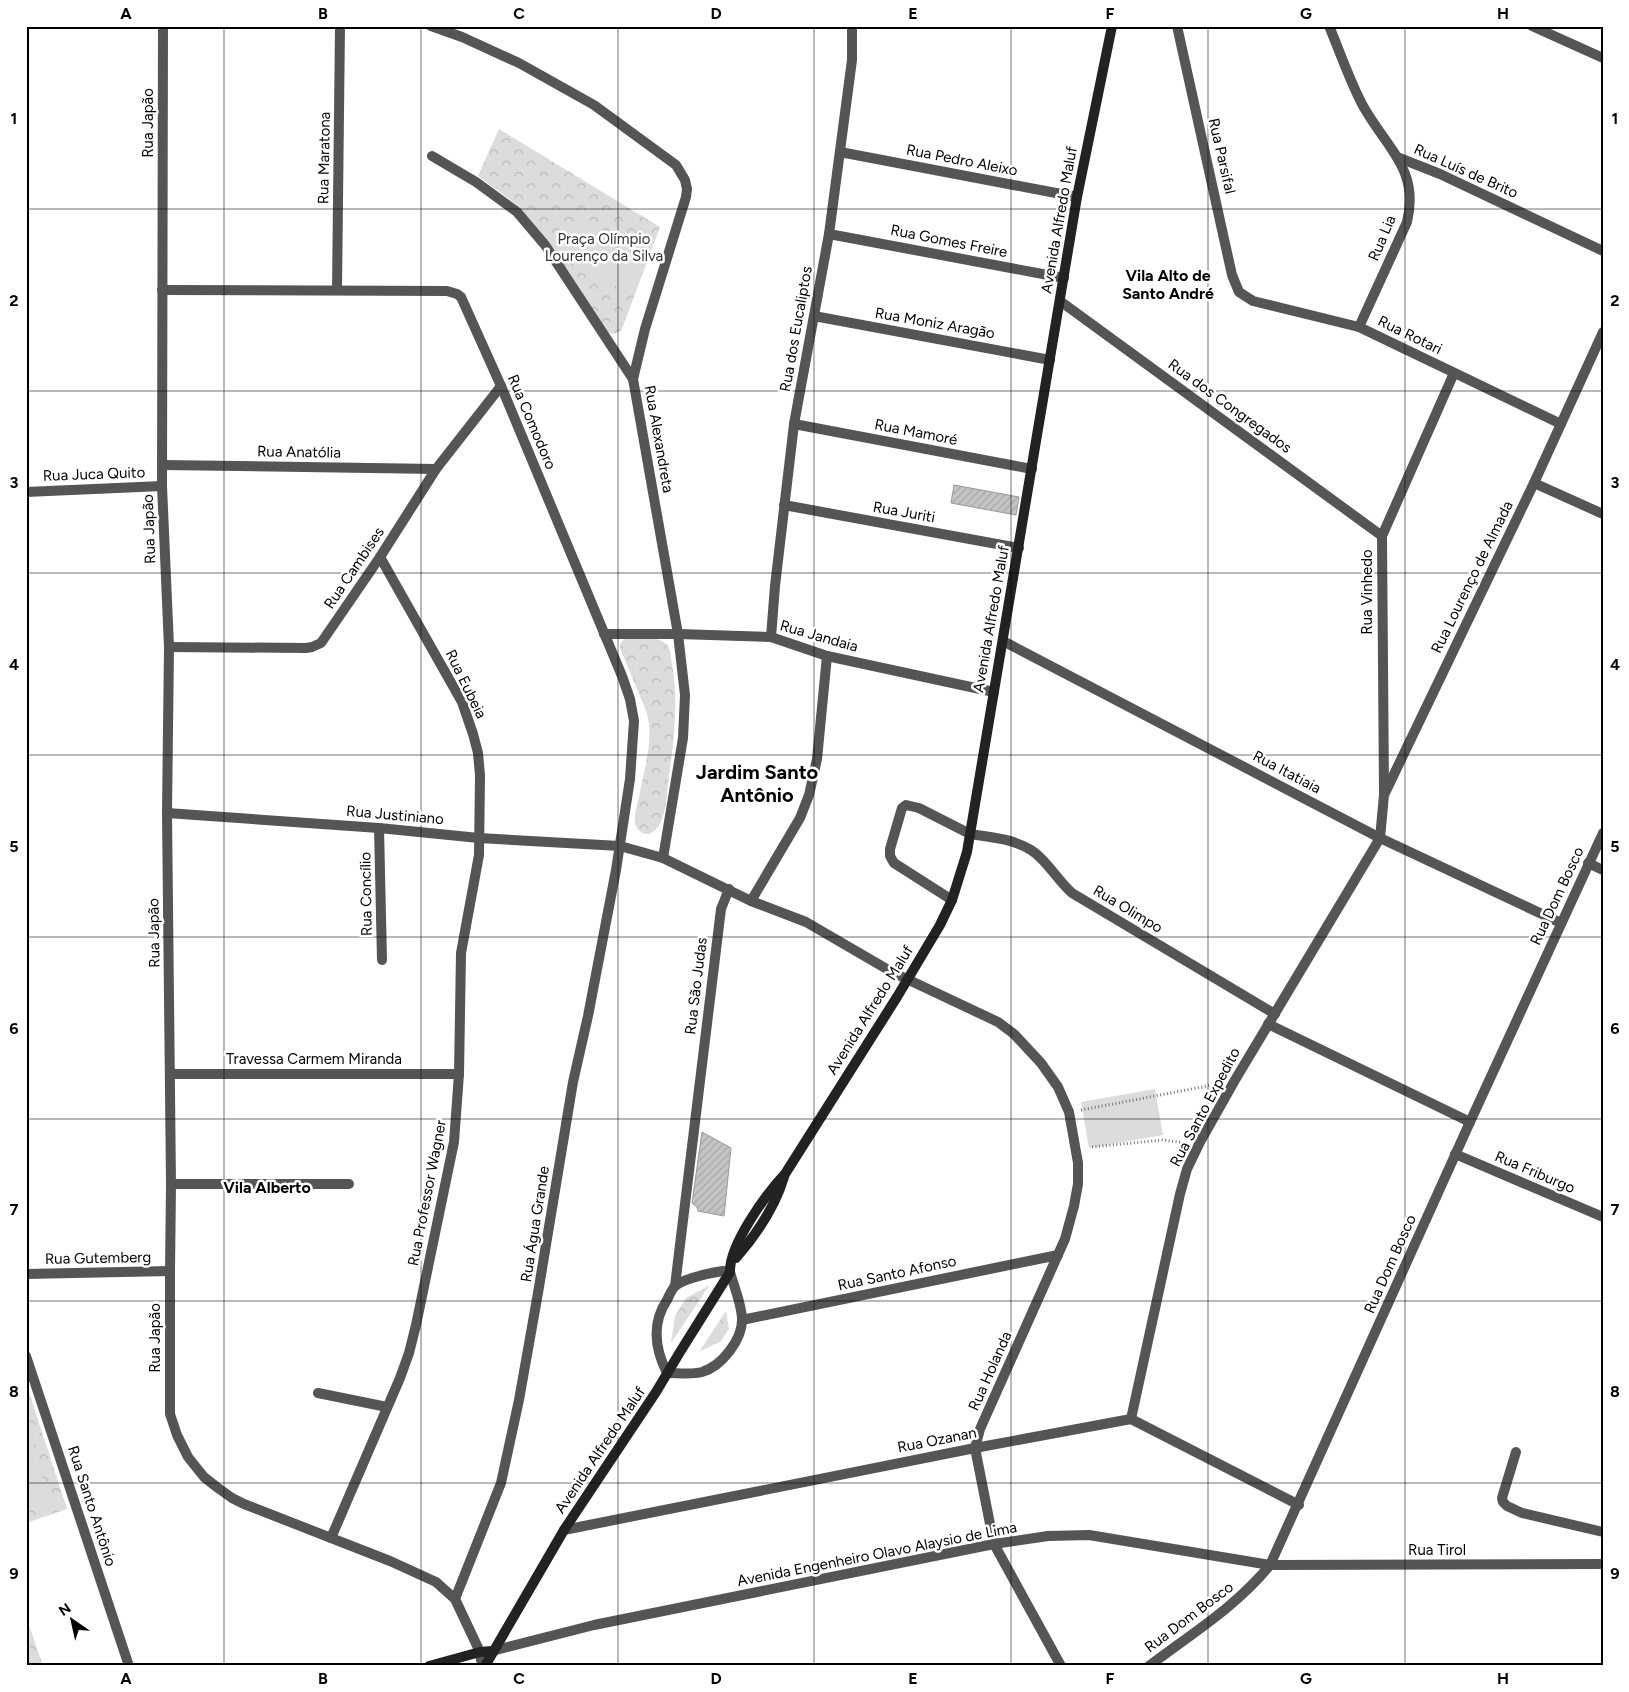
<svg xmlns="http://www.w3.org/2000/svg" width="1629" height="1692" font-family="Figtree,sans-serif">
<defs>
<pattern id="park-crowns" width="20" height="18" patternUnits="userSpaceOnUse" patternTransform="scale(1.25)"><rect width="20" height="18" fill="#dcdcdc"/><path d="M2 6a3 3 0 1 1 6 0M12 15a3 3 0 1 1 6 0" fill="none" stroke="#bbb"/></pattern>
<pattern id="building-hatch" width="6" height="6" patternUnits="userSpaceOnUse" patternTransform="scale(1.25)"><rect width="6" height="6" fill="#c4c4c4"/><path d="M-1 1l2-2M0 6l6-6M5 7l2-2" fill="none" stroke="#a7a7a7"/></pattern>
</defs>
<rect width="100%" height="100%" fill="#fff"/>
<g fill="url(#park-crowns)">
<path d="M499,129l161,98 -38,102c-4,5 -7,5 -14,4l-75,-110 -20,-21 -35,-26z"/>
<path d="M628,638c11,0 32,-3 40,8 3,5 3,13 4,19 7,37 2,73 -3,110 -2,16 -2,34 -9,49 -3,5 -7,8 -11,10 -7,0 -12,-3 -14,-11 -1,-8 2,-18 4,-26 5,-28 15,-56 8,-84l-27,-65c0,-6 2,-8 8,-10z"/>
<path d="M709,1286l-38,57 4,-27 11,-18z"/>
<path d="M726,1311l3,18 -8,12 -22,11z"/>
<path d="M26,1383l41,126 -41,14z"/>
<path d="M26,1616l17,50h-17z"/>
</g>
<g fill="#dcdcdc">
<path d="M578,222l69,40 -18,31 -69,-40z"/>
<path d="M1155,1089l8,46 -74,13 -8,-46z"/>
<path d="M26,1420l25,84 -25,7z"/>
</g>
<g fill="url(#building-hatch)" stroke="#999">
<path d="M954,485l65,12 -3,18 -65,-12z"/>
<path d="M702,1132l29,16 -7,68 -26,-5 -1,-4 -5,-4z"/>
</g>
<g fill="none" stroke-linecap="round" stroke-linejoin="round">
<g stroke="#777" stroke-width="3" stroke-dasharray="1 2.5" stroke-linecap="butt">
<path d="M1081,1110l137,-26"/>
<path d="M1092,1147l70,-7 24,3"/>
</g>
<g stroke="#555" stroke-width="10">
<path d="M1588,863l15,7"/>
<path d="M952,900l-58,-37 -4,-7v-7l12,-41 4,-3 13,3 51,26"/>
<path d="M171,1184h178"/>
<path d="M1516,1452l-14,46 1,4 4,4 15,7 81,19"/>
</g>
<g stroke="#555" stroke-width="10">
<path d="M431,26l31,11 57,26 75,42 82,60 9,15 2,9 -1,8 -41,132 -12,50 45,255 7,61 -2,43 -20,120"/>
<path d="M1177,26l55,249 7,17 14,9 106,26 202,97"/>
<path d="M1329,26c11,26 20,53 33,78 23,43 58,64 45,118l-48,105"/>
<path d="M1532,26l71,32"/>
<path d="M840,152l237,45"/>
<path d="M432,156l44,26 41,30 28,33 88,134"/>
<path d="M1397,157l43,17 163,77"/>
<path d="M829,234l235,44"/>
<path d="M162,290l285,1 10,3 4,3 40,89 121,290 8,23 4,22 -4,58 -14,91 -28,146 -15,66 -35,211 -19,107 -18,83 -46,116"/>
<path d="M337,290l3,-264"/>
<path d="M1060,301l322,235"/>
<path d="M814,316l236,44"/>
<path d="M794,424l238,45"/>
<path d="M162,465l274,4"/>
<path d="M1534,483l69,31"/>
<path d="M26,492l136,-6"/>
<path d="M784,505l235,43"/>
<path d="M604,634h74l93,3 56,19 167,36"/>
<path d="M771,637l4,-51 19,-162 35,-190 23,-174v-34"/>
<path d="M1003,641l377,197 181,85"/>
<path d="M169,647l137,1 6,-1 9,-4 59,-86 56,-88 65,-83"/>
<path d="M1384,792l-2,-256 72,-163"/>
<path d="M167,813l212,15 100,10 141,8 43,12 88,43 55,21 86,50 106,50 16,12 27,29 17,24 11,25 9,51v21l-4,22 -9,33 -85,190 -5,19 19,96 67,122"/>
<path d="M379,828l3,132"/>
<path d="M970,834c20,3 44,5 61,16 16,10 26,30 41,43l203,121"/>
<path d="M751,901l49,-83 9,-23 8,-36 10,-103"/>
<path d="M1268,1024l202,98"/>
<path d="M170,1074h289"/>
<path d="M1455,1154l148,63"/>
<path d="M723,1271l7,1c4,15 11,30 12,46 1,21 -20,48 -40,54 -11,3 -23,1 -35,1 -12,-24 -16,-49 0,-73 2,-4 5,-11 8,-14 10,-8 36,-13 48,-15z"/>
<path d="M675,1286l46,-377 8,-20"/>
<path d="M742,1320l316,-65"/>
<path d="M26,1356l103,310"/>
<path d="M318,1393l69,14"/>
<path d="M1131,1419l49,-225 7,-25 13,-27 35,-62 145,-242 4,-43 150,-312 69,-151"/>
<path d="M564,1530l411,-82 156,-29 168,86"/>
<path d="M331,1538l69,-160 9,-25 7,-28 38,-183 5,-68 2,-121 18,-98 1,-80 -2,-22 -5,-19 -11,-32 -82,-145"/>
<path d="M492,1651l102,-26 400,-81 54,-8 41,-1 181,30 333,-1"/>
</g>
<g stroke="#555" stroke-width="10">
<path d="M163,26l-1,460 7,161 -2,166 4,371 -1,87v143l7,21 11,22 16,20 14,11 14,10 12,6 146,57 46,21 19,17 25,53 1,8 3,6"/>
<path d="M26,1274l144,-3"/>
<path d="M1149,1666c42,-32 88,-60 121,-101l200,-443 133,-289"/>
</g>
<g stroke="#222" stroke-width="10">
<path d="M736,1258c20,-23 39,-51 48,-81"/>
<path d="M429,1666l51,-14 12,-1"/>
<path d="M485,1666l79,-136 92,-138 24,-40 50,-80c-1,-27 36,-78 55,-98l112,-177 43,-72 12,-25 15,-48 110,-655 35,-171"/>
</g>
</g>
<path fill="none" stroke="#000" stroke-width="1" stroke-opacity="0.55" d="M224,26v1640M421,26v1640M618,26v1640M814,26v1640M1011,26v1640M1208,26v1640M1405,26v1640M26,209h1577M26,391h1577M26,573h1577M26,755h1577M26,937h1577M26,1119h1577M26,1301h1577M26,1483h1577"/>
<g text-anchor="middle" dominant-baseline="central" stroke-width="5" stroke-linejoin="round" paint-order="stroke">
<g font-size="15" fill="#000" stroke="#fff">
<text transform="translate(148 123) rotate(-90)">Rua Japão</text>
<text transform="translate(1222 156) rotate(77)">Rua Parsifal</text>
<text transform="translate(324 158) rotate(-89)">Rua Maratona</text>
<text transform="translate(962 160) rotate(11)">Rua Pedro Aleixo</text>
<text transform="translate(1466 171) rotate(24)">Rua Luís de Brito</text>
<text transform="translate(1059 220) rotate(-80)">Avenida Alfredo Maluf</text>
<text transform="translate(1382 238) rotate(-67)">Rua Lia</text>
<text transform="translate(949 241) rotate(11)">Rua Gomes Freire</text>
<text transform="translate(935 323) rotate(10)">Rua Moniz Aragão</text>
<text transform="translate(796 329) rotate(-80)">Rua dos Eucaliptos</text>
<text transform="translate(1410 335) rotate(26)">Rua Rotari</text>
<text transform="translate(1230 406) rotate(36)">Rua dos Congregados</text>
<text transform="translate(532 422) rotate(67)">Rua Comodoro</text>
<text transform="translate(916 432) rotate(11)">Rua Mamoré</text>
<text transform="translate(659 439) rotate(80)">Rua Alexandreta</text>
<text transform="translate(299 452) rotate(1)">Rua Anatólia</text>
<text transform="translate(94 474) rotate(-2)">Rua Juca Quito</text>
<text transform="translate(904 512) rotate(10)">Rua Juriti</text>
<text transform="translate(149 529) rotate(-92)">Rua Japão</text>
<text transform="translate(354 568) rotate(-56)">Rua Cambises</text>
<text transform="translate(1472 577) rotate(-64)">Rua Lourenço de Almada</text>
<text transform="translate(1367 592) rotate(-90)">Rua Vinhedo</text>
<text transform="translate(991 619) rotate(-80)">Avenida Alfredo Maluf</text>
<text transform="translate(819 636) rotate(16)">Rua Jandaia</text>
<text transform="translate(466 684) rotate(64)">Rua Eubeia</text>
<text transform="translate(1287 772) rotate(28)">Rua Itatiaia</text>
<text transform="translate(395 815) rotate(5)">Rua Justiniano</text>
<text transform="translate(366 894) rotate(-91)">Rua Concílio</text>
<text transform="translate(1557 896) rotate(-65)">Rua Dom Bosco</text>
<text transform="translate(1128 909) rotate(31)">Rua Olimpo</text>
<text transform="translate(154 933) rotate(-91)">Rua Japão</text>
<text transform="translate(696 986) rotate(-83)">Rua São Judas</text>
<text transform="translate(870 1010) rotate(-58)">Avenida Alfredo Maluf</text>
<text x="314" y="1059">Travessa Carmem Miranda</text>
<text transform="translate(1205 1107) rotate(-62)">Rua Santo Expedito</text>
<text transform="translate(1535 1172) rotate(23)">Rua Friburgo</text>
<text transform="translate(427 1193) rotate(-79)">Rua Professor Wagner</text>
<text transform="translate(535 1224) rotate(-81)">Rua Água Grande</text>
<text transform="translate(98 1258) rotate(-1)">Rua Gutemberg</text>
<text transform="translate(1390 1264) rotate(-66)">Rua Dom Bosco</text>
<text transform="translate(897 1273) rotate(-12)">Rua Santo Afonso</text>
<text transform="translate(155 1338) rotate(-90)">Rua Japão</text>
<text transform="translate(990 1371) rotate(-66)">Rua Holanda</text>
<text transform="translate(937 1440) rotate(-11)">Rua Ozanan</text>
<text transform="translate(600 1450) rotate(-56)">Avenida Alfredo Maluf</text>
<text transform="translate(92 1506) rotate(72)">Rua Santo Antônio</text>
<text x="1437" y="1550">Rua Tirol</text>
<text transform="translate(877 1554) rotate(-11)">Avenida Engenheiro Olavo Alaysio de Lima</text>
<text transform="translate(1189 1617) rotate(-37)">Rua Dom Bosco</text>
</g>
<g font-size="15" fill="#333" stroke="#fff">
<text x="604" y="239">Praça Olímpio<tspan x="604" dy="17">Lourenço da Silva</tspan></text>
</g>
<g font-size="16" font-weight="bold" fill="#000" stroke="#fff">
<text x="1168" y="275">Vila Alto de<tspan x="1168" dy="18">Santo André</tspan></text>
<text x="267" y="1187">Vila Alberto</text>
</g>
<g font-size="20" font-weight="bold" fill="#000" stroke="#fff">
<text x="757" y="772">Jardim Santo<tspan x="757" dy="23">Antônio</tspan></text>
</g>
</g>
<rect width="1629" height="1692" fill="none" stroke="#ffffff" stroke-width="55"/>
<g transform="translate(72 1620) rotate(326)" stroke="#ffffff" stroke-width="4" paint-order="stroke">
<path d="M0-4L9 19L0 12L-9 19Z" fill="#000000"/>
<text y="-8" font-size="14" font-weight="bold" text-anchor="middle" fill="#000000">N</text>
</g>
<rect x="28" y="28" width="1574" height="1636" fill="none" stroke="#000" stroke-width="2"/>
<g font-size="16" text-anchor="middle" font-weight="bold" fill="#000">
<text x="126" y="19">A</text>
<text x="323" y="19">B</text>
<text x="519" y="19">C</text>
<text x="716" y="19">D</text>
<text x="913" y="19">E</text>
<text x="1110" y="19">F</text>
<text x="1306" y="19">G</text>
<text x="1503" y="19">H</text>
<text x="14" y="124">1</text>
<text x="1615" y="124">1</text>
<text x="14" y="306">2</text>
<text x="1615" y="306">2</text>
<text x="14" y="488">3</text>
<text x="1615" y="488">3</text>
<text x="14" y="670">4</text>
<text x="1615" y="670">4</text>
<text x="14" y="852">5</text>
<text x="1615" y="852">5</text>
<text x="14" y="1034">6</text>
<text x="1615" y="1034">6</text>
<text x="14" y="1215">7</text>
<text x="1615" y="1215">7</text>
<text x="14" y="1397">8</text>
<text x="1615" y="1397">8</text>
<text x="14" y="1579">9</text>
<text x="1615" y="1579">9</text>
<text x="126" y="1684">A</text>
<text x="323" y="1684">B</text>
<text x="519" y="1684">C</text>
<text x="716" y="1684">D</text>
<text x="913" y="1684">E</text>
<text x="1110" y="1684">F</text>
<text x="1306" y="1684">G</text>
<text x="1503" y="1684">H</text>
</g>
</svg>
